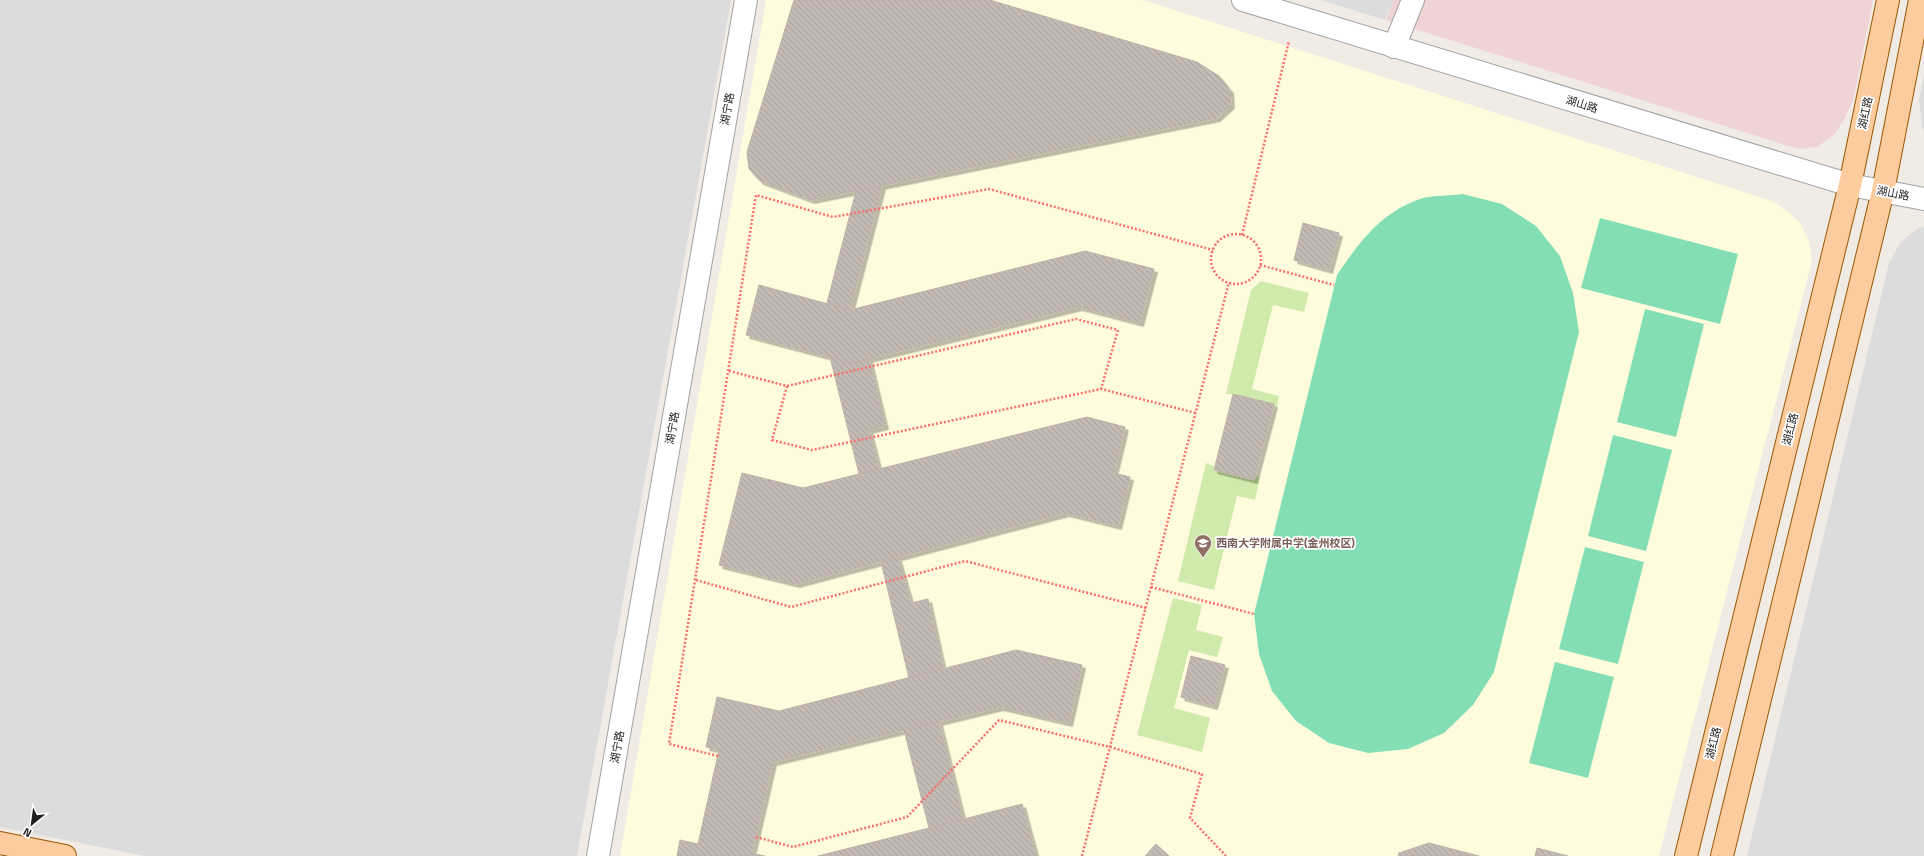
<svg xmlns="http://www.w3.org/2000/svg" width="1924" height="856" font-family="'Titillium Web','Noto Sans SC',sans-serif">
<defs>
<pattern id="building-back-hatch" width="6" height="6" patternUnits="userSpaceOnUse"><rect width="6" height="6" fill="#c4bab4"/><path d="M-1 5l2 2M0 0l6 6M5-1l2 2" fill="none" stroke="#a89f9a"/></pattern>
<filter id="shadow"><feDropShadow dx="3.5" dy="3.5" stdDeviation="0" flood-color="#0004"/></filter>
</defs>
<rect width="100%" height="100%" fill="#f0ebe5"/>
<g fill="#dddcdc">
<path d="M0,0h731l-154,856h-432l-145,-29z"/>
<path d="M1321,0h73l-9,20z"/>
<path d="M1924,74v57l-2,-4 -3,-27z"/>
<path d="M1924,226v630h-177l142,-593 11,-20 11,-10z"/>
</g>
<path fill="#f0d4d5" d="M1394,0h479l-19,98 -9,20 -10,16 -18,13 -19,2 -412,-129z"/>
<path fill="#fffcde" d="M766,0h377l629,201 13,8 15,14 9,18 3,20 -153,595h-1039z"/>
<g fill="#cfeaab">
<path d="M1261,281l48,12 -5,19 -31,-7 -21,84 27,7 -2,11 -44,-13h-7l25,-104z"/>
<path d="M1206,463l8,3v4l40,10 1,-4 5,1 -5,23 -18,-4 -23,94 -36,-9z"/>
<path d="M1173,598l29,7 -6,25 27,7 -6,20 -28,-7 -15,58 36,10 -8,34 -65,-17z"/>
</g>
<g fill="#83dfb3">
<path d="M1463,194l39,10 34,22 24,30 13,37 6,39 -85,340 -21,33 -29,28 -36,16 -40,4 -39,-10 -33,-22 -24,-30 -13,-37 -5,-40 83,-339c23,-34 45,-64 86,-77 12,-3 27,-2 40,-4z"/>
<path d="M1600,218l138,36 -18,70 -139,-36z"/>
<path d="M1645,309l59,15 -28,113 -59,-15z"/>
<path d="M1613,435l59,15 -26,101 -58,-15z"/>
<path d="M1585,547l59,15 -26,102 -59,-15z"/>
<path d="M1555,662l59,15 -26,101 -59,-15z"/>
</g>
<g fill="url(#building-back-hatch)" stroke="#c1b0a7" filter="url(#shadow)">
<path d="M794,0h196l207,62 22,14 11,14 1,15 -14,13 -406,82 -51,-19 -11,-12 -2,-17z"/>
<path d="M882,186l-32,124 -23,-7 29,-112z"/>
<path d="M1303,223l36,10 -10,37 -35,-10z"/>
<path d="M1085,251l69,18 -14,54 -61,-16 -227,56 -106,-28 13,-50 91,25z"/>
<path d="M830,357l22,6 17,-4 16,67 -16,4 10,39 -20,5z"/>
<path d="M1233,394l41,10 -20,76 -40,-10z"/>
<path d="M1087,417l38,10 -11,46 16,4 -12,49 -52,-13 -270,71 -77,-19 23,-92 61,15z"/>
<path d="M898,558l13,45 17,-4 15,69 -34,10 -28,-116z"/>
<path d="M1016,650l66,15 -13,58 -69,-16 -227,55 -21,91 13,3h-88l3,-16 18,4 21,-94 -13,-3 11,-50 62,14z"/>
<path d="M1191,656l34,9 -11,41 -33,-9z"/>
<path d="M939,722l24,97 -34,9 -25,-98z"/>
<path d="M1022,804l14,52h-218l111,-28z"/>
<path d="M1429,843l50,13h-81l1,-3z"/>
<path d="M1156,844l13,12h-24z"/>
<path d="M1537,848l31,8h-33z"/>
</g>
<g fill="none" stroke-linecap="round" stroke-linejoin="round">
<g stroke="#a3a3a3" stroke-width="24">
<g id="minor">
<path d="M1243,0l607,185 74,14"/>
<path d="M1394,47l19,-47"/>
<path d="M598,856l148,-856"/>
</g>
</g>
<g stroke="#995900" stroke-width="24">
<g id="major">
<path d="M0,843l65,13"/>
<path d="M1686,856l164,-671 38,-185"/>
<path d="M1722,856l161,-665 37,-191"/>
</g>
</g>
<g stroke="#fa6e6c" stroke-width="2.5" stroke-dasharray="2 2" stroke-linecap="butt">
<circle cx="1236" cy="259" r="25"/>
<path d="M1242,235l47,-194"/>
<path d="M1260,265l74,20"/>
<path d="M729,371l58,15 289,-67 42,11 -17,59"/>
<path d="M787,386l-15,54 40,10 289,-61 95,24"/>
<path d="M696,580l95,27 174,-46 181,47"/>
<path d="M1151,587l103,27"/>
<path d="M718,756l-49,-12 87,-549 77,22 156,-28 224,61"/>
<path d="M756,837l37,10 114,-30 92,-97 111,27 92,27 -12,44 36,38"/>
<path d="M1082,856l147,-574"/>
</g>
<use href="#minor" stroke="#fff" stroke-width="22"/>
<use href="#major" stroke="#fccb9e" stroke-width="22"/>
</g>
<defs>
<g id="school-pin" transform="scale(0.9)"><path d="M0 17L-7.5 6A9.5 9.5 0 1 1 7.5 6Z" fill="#8d6e63" stroke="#fff"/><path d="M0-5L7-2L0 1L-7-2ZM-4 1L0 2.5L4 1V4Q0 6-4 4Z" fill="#fff"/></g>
</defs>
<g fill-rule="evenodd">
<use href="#school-pin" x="1203" y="543"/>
</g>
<g text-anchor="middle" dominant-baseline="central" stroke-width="3.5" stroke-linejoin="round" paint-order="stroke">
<g font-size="11" fill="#1f1f1f" stroke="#fff">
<text transform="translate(1582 104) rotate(17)">湖山路</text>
<text transform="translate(727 109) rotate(-80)">湖宁路</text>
<text transform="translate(1865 113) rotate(-78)">湖红路</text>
<text transform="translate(1893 193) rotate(11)">湖山路</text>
<text transform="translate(672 428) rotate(-80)">湖宁路</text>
<text transform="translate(1790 429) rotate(-76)">湖红路</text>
<text transform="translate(1713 743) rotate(-76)">湖红路</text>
<text transform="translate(617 747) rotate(-80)">湖宁路</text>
</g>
<g font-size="11" font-weight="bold" fill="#785e54" stroke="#fff" text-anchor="start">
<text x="1216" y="543">西南大学附属中学(金州校区)</text>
</g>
</g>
<g transform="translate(32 824) rotate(209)" stroke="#ffffff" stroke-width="3" paint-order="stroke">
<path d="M0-3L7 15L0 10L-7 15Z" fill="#1f1f1f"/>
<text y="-6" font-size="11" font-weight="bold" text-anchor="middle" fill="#1f1f1f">N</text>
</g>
</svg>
